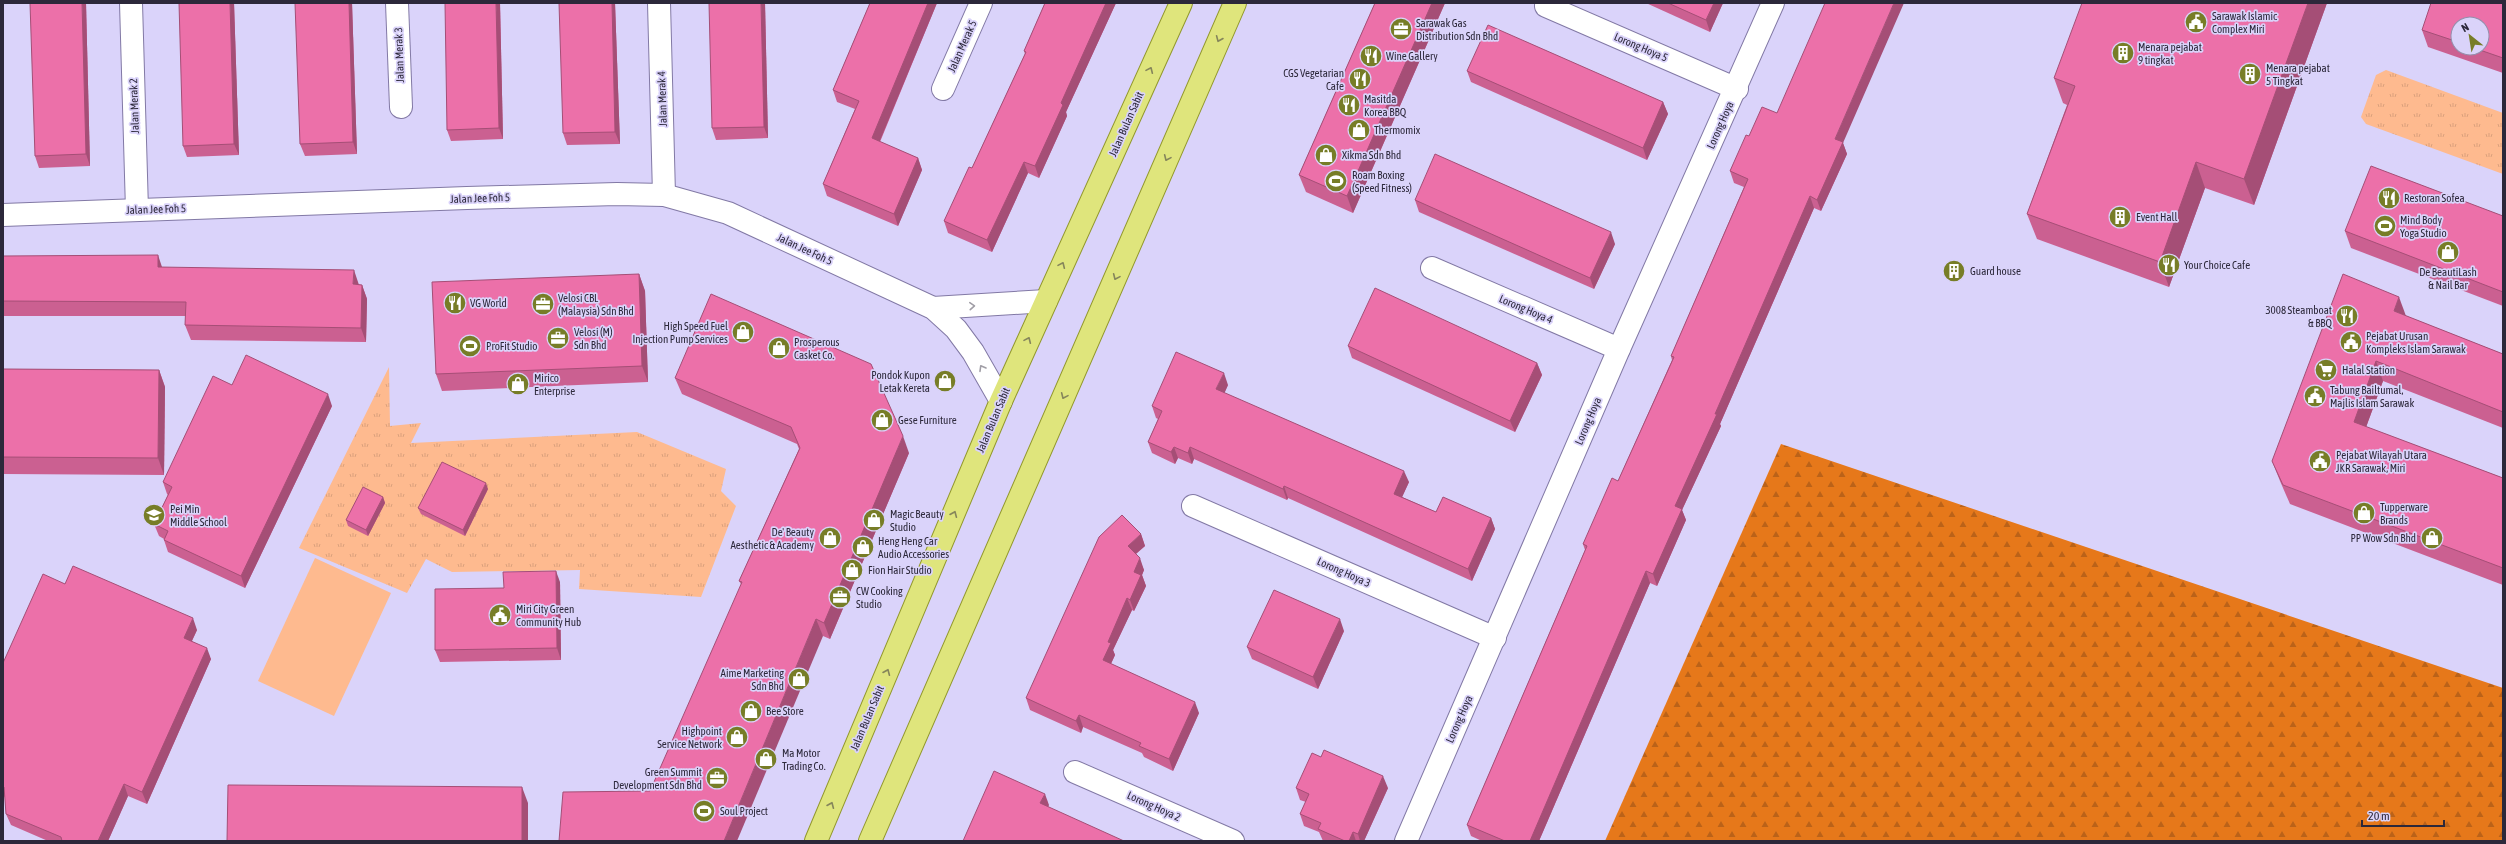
<svg xmlns="http://www.w3.org/2000/svg" width="2506" height="844" font-family="'Asap Condensed',sans-serif">
<defs>
<pattern id="grass-tufts" width="24" height="20" patternUnits="userSpaceOnUse"><rect width="24" height="20" fill="#feba8f"/><path d="M3 7l-1-3M5 7V3M7 7l1-3M15 17l-1-3M17 17v-4M19 17l1-3" fill="none" stroke="#daa07c"/></pattern>
<pattern id="forest-firs" width="22" height="20" patternUnits="userSpaceOnUse"><rect width="22" height="20" fill="#e6781a"/><path d="M5 1l3.5 6h-7zM16 11l3.5 6h-7z" fill="#bb6218"/></pattern>
</defs>
<rect width="100%" height="100%" fill="#dad3fa"/>
<g fill="url(#grass-tufts)">
<path d="M2386,70l117,43v61l-137,-50 -5,-7 15,-42z"/>
<path d="M389,367l1,59 31,-3 -10,20 226,-11 89,37 -5,22 15,15 -35,91 -122,-8 1,-19 -128,2 -26,-13 -19,34 -108,-45z"/>
</g>
<path fill="url(#forest-firs)" d="M1781,444l722,244v153h-898z"/>
<path fill="#feba8f" d="M315,558l76,35 -57,123 -76,-35z"/>
<g fill="none" stroke-linecap="round" stroke-linejoin="round">
<g stroke="#8279a5" stroke-width="24">
<g id="minor">
<path d="M131,3l6,207"/>
<path d="M397,3l4,104"/>
<path d="M659,3l5,192"/>
<path d="M1546,6l191,83"/>
<path d="M943,89l38,-86"/>
<path d="M3,215l464,-17 150,-4 47,1 64,18 205,95 23,21 17,23 28,49"/>
<path d="M1432,268l187,81"/>
<path d="M933,308l113,-7"/>
<path d="M1193,506l302,132"/>
<path d="M1075,772l158,69"/>
<path d="M1406,841l213,-492 154,-346"/>
</g>
</g>
<g stroke="#92982c" stroke-width="24">
<g id="major">
<path d="M816,841l185,-440 180,-398"/>
<path d="M870,841l365,-838"/>
</g>
</g>
<use href="#minor" stroke="#fff" stroke-width="22"/>
<use href="#major" stroke="#dfe57c" stroke-width="22"/>
</g>
<g fill="#cb6091" fill-rule="evenodd">
<path d="M86,3l4,163 -51,2 -4,-12z"/>
<path d="M234,3l5,152 -52,2 -4,-11z"/>
<path d="M352,3l5,151 -52,2 -5,-12z"/>
<path d="M500,3l3,136 -52,2 -4,-11z"/>
<path d="M615,3l5,141 -53,1 -4,-12z"/>
<path d="M765,3l3,135 -52,2 -4,-12z"/>
<path d="M870,3h67l-57,139 38,16 4,12 -24,56 -71,-30 -4,-12 32,-75 -18,-7 -4,-12z"/>
<path d="M1045,3h71l-50,109 1,4 -28,62 -11,-5 -36,79 -44,-19 -4,-12 28,-53 53,-114 -1,-3z"/>
<path d="M1375,3h70l-92,210 -47,-21 -7,-17z"/>
<path d="M1646,3h77l-13,29z"/>
<path d="M2327,3l-73,202 -49,-17 -36,99 -132,-48 -10,-25 40,-109 -4,-2 -9,-25z"/>
<path d="M2503,3v70l-75,-26 -6,-17zM2458,24l24,24h-24z"/>
<path d="M1467,71l196,31 5,12 -21,46 -176,-78z"/>
<path d="M1749,136l94,7 4,11 -26,57 -7,-3 -94,216 1,2 -39,84 4,10 -29,66 -7,-3 -111,258h-57l-11,-5 -4,-11 118,-275 -2,-6 35,-63 54,-121 -1,-4 73,-169 -10,-4 -4,-12z"/>
<path d="M1415,200l200,44 -21,45 -175,-77z"/>
<path d="M2503,216v90l-152,-58 -6,-17z"/>
<path d="M3,256l159,11 200,18 5,14 -1,43 -175,-2 -6,-15 1,-9h-183z"/>
<path d="M639,274l6,17 3,91 -206,9 -6,-17z"/>
<path d="M2406,316l97,38v74l-120,-47 -17,46 137,51v107l-213,-81 -10,-23 -8,-20z"/>
<path d="M1348,346l189,17 5,12 -27,57 -163,-74z"/>
<path d="M3,369l156,1 6,17 -1,88 -161,-1z"/>
<path d="M675,378l234,75 -79,186 -7,-3 -82,-52 -2,-3 60,-132 -2,-5 -115,-50z"/>
<path d="M232,385l100,21 -87,182 -77,-36 -4,-12v-1l-5,-3 -5,-12 14,-29 -1,-1 -4,-12z"/>
<path d="M1228,385l-4,8 185,89 -7,15 34,15 55,6 4,11 -23,52 -184,-83 -1,2 -93,-41 -2,5 -14,-6 -3,6 -23,-11 -4,-11 10,-23 -2,-1 -4,-12z"/>
<path d="M488,489l-23,47 -44,-22 -3,-6z"/>
<path d="M383,497l2,6 -17,33 -20,-10 -2,-6z"/>
<path d="M1141,534l4,12 -9,8 8,16 -2,5 4,11 -12,25 -2,-1 -19,40 2,5 -4,9 88,49 -26,58 -29,-14 -2,-4 -59,-26 -2,6 -51,-23 -4,-12z"/>
<path d="M560,582l1,78 -121,2 -5,-12 69,-62z"/>
<path d="M65,584l132,46 -5,11 19,18 -64,145 -19,-8 -20,45h-60l-37,-16 -5,-11 -1,-17 -2,-1v-133z"/>
<path d="M1344,631l-26,58 -66,-30 -5,-12z"/>
<path d="M1296,788h92l-24,53h-41l-4,-9 -15,-6 -4,-12 6,-12 -6,-2z"/>
</g>
<g fill="#a54e76">
<path d="M82,3h4l4,163 -4,-12z"/>
<path d="M230,3h4l5,152 -5,-11z"/>
<path d="M349,3h3l5,151 -4,-12z"/>
<path d="M496,3h4l3,136 -4,-11z"/>
<path d="M612,3h3l5,141 -5,-12z"/>
<path d="M761,3h4l3,135 -4,-11z"/>
<path d="M928,3h9l-61,147 -4,-12z"/>
<path d="M1106,3h10l-50,109 1,4 -28,62 -4,-12 26,-63z"/>
<path d="M1432,3h13l-92,210 -6,-17z"/>
<path d="M1714,3h9l-13,29 -4,-12z"/>
<path d="M1894,3h10l-61,140 4,11 -26,57 -4,-11 18,-61z"/>
<path d="M2308,3h19l-73,202 -10,-26z"/>
<path d="M1663,102l5,12 -21,46 -4,-12z"/>
<path d="M918,158l4,12 -24,56 -4,-12z"/>
<path d="M1024,162l4,11 -36,79 -5,-12z"/>
<path d="M2196,162l9,26 -36,99 -9,-25z"/>
<path d="M1810,196l4,12 -94,216 1,2 -39,84 4,10 -29,66 -4,-12 22,-68z"/>
<path d="M1611,232l4,12 -21,45 -4,-11z"/>
<path d="M158,255l5,15 -5,-3z"/>
<path d="M354,270l5,15 -6,-1z"/>
<path d="M639,274l6,17 3,91 -6,-16z"/>
<path d="M362,285l5,14 -1,43 -5,-14z"/>
<path d="M2399,297l7,19 -12,-5z"/>
<path d="M2376,361l7,20 -22,60 -7,-19z"/>
<path d="M1537,363l5,12 -27,57 -5,-11z"/>
<path d="M159,370l6,17 -1,88 -6,-17z"/>
<path d="M1224,373l4,12 -7,16 -5,-12z"/>
<path d="M328,394l4,12 -87,182 -4,-12z"/>
<path d="M903,436l6,17 -79,186 -6,-16z"/>
<path d="M1174,447l4,11 -3,6 -4,-12z"/>
<path d="M1190,447l4,12 -2,5 -4,-11z"/>
<path d="M1404,471l5,11 -11,24 -4,-12z"/>
<path d="M486,483l2,6 -23,47 -2,-6z"/>
<path d="M1284,486l4,12 -1,2 -4,-11z"/>
<path d="M383,497l2,6 -17,33 -2,-6z"/>
<path d="M1491,518l4,11 -23,52 -4,-12z"/>
<path d="M1141,534l4,12 -13,11 -4,-11z"/>
<path d="M1140,558l4,12 -2,5 4,11 -12,25 -4,-11 4,-28z"/>
<path d="M556,571l4,11 1,78 -4,-12z"/>
<path d="M1646,571l4,12 -111,258h-9z"/>
<path d="M1127,598l5,12 -19,40 2,5 -8,17 -4,-12 5,-18z"/>
<path d="M193,618l4,12 -9,19 -4,-11z"/>
<path d="M816,619l7,17 -86,205h-13z"/>
<path d="M1340,619l4,12 -26,58 -5,-12z"/>
<path d="M207,648l4,11 -64,145 -5,-12z"/>
<path d="M1195,702l4,11 -26,58 -4,-12z"/>
<path d="M1079,715l4,12 -2,6 -5,-12z"/>
<path d="M1383,776l5,12 -24,53h-4l-2,-7z"/>
<path d="M124,784l4,12 -20,45h-10z"/>
<path d="M522,787l6,16v38h-6z"/>
<path d="M1045,794l4,11 -4,10 -5,-12z"/>
<path d="M1353,832l3,9h-7z"/>
</g>
<g fill="#ec70a9" stroke="#a54e76">
<path d="M30,3h52l4,151 -51,2z"/>
<path d="M179,3h51l4,141 -51,2z"/>
<path d="M295,3h54l4,139 -53,2z"/>
<path d="M445,3h51l3,125 -52,2z"/>
<path d="M559,3h53l3,129 -52,1z"/>
<path d="M709,3h52l3,124 -52,1z"/>
<path d="M870,3h58l-56,135 46,20 -24,56 -71,-30 36,-83 -26,-11z"/>
<path d="M1045,3h61l-45,100 2,2 -28,61 -11,-4 -37,78 -43,-19 25,-54 3,1 54,-116 -2,-1z"/>
<path d="M1375,3h57l-85,193 -48,-21z"/>
<path d="M1668,3h46l-8,17z"/>
<path d="M1825,3h69l-59,136 8,3 -26,58 -7,-4 -95,218h2l-42,92 7,3 -29,65 -7,-3 -116,270h-25l-38,-16 120,-279 -4,-2 29,-66 6,3 56,-124 -3,-1 77,-177 -18,-8 16,-36 3,1 13,-29 15,6z"/>
<path d="M2082,3h226l-64,176 -48,-17 -36,100 -133,-48 48,-128 -21,-8z"/>
<path d="M2431,3h72v55l-29,-10h8v-24h-24v18l-36,-12z"/>
<path d="M1488,25l175,77 -20,46 -176,-77z"/>
<path d="M1435,154l176,78 -21,46 -175,-78z"/>
<path d="M2371,166l132,50v76l-158,-61z"/>
<path d="M158,255v12l196,3 -1,14 9,1 -1,43 -176,-3 1,-23 -183,-1v-45z"/>
<path d="M639,274l3,92 -206,8 -4,-92z"/>
<path d="M2343,274l56,23 -5,14 109,43v58l-127,-51 -22,61 149,56v90l-220,-83 -11,-24z"/>
<path d="M1375,288l162,75 -27,58 -162,-75z"/>
<path d="M711,294l160,70 32,72 -79,187 -8,-4 -92,222h-165l4,-49 87,-1 92,-209 -3,-1 61,-133 -9,-21 -116,-49z"/>
<path d="M1176,352l48,21 -8,16 188,82 -10,23 42,18 7,-15 48,21 -23,51 -184,-83 -1,3 -93,-42 -2,6 -14,-6 -3,5 -23,-10 14,-31 -10,-5z"/>
<path d="M246,355l82,39 -87,182 -77,-36 4,-9 -14,-7 18,-37 -9,-5 50,-106 19,9z"/>
<path d="M3,369l156,1 -1,88 -155,-1z"/>
<path d="M442,462l44,21 -23,47 -45,-22z"/>
<path d="M363,487l20,10 -17,33 -20,-10z"/>
<path d="M1122,515l19,19 -13,12 12,12 -6,14 7,3 -11,25 -3,-2 -19,44 3,1 -8,17 92,42 -26,57 -30,-13 2,-3 -62,-28 -3,6 -50,-23 73,-161z"/>
<path d="M73,566l120,52 -9,20 23,10 -65,144 -18,-8 -26,57h-36l-1,-4 -55,-23 -2,-27h-1v-124l40,-89 22,10z"/>
<path d="M556,571l1,77 -122,2v-61l69,-1 -1,-16z"/>
<path d="M1274,590l66,29 -27,58 -66,-30z"/>
<path d="M1324,750l59,26 -25,58 -5,-2 -4,9h-4l-27,-12 3,-6 -21,-9 9,-20 -13,-6 16,-35 9,4z"/>
<path d="M994,771l51,23 -5,9 84,38h-161z"/>
<path d="M228,785l294,2v54h-295z"/>
</g>
<defs><path id="oneway-chevron" d="M-2-3.5L2.5 0L-2 3.5" fill="none" stroke-width="1.6" stroke-linecap="round" stroke-linejoin="round"/></defs>
<g stroke="#86865b">
<use href="#oneway-chevron" transform="translate(1219 39) rotate(113)"/>
<use href="#oneway-chevron" transform="translate(1150 70) rotate(-66)"/>
<use href="#oneway-chevron" transform="translate(1167 158) rotate(114)"/>
<use href="#oneway-chevron" transform="translate(1062 265) rotate(-66)"/>
<use href="#oneway-chevron" transform="translate(1116 277) rotate(114)"/>
<use href="#oneway-chevron" transform="translate(1028 340) rotate(-66)"/>
<use href="#oneway-chevron" transform="translate(1064 396) rotate(114)"/>
<use href="#oneway-chevron" transform="translate(954 514) rotate(-67)"/>
<use href="#oneway-chevron" transform="translate(887 672) rotate(-67)"/>
<use href="#oneway-chevron" transform="translate(831 805) rotate(-67)"/>
</g>
<g stroke="#a09ea6">
<use href="#oneway-chevron" transform="translate(972 306) rotate(-4)"/>
<use href="#oneway-chevron" transform="translate(982 368) rotate(-120)"/>
</g>
<defs>
<g id="civic-disc" transform="scale(1.15)"><circle r="9.5" fill="#777d27" stroke="#dad3fa"/><path d="M-.6-6.5H3V-4.5H.6V-3L4-1V1h2V6H-6V1h2V-1L-.6-3ZM-1.2 2.5V6h2.4V2.5Z" fill="#fff"/></g>
<g id="office-disc" transform="scale(1.15)"><circle r="9.5" fill="#777d27" stroke="#dad3fa"/><path d="M-6-3h4V-5.5h4V-3h4V5H-6ZM-1-4.5V-3h2v-1.5ZM-6 0V1H6V0Z" fill="#fff"/></g>
<g id="building-disc" transform="scale(1.15)"><circle r="9.5" fill="#777d27" stroke="#dad3fa"/><path d="M-4-6H4V6H1V3H-1V6H-4ZM-2.5-4.3h1.7v1.8h-1.7ZM.8-4.3h1.7v1.8H.8ZM-2.5-1h1.7V.8h-1.7ZM.8-1h1.7V.8H.8Z" fill="#fff"/></g>
<g id="restaurant-disc" transform="scale(1.15)"><circle r="9.5" fill="#777d27" stroke="#dad3fa"/><path d="M-5-6h1v4h1v-4h1v4h1v-4h1v5L-1.5 .5V6h-2V.5L-5-1ZM5-6V6H3V1.5H1.5Q1.5-4 5-6Z" fill="#fff"/></g>
<g id="shop-disc" transform="scale(1.15)"><circle r="9.5" fill="#777d27" stroke="#dad3fa"/><path d="M-5-2.5h2.3a2.7 3.5 0 0 1 5.4 0H5L5.5 6h-11ZM-1.5-2.5h3a1.5 2.3 0 0 0-3 0Z" fill="#fff"/></g>
<g id="stadium-disc" transform="scale(1.15)"><circle r="9.5" fill="#777d27" stroke="#dad3fa"/><path d="M0-5a6.5 5 0 1 0 0 10a6.5 5 0 1 0 0-10ZM-3.5-1.8h7v3.6h-7Z" fill="#fff"/></g>
<g id="supermarket-disc" transform="scale(1.15)"><circle r="9.5" fill="#777d27" stroke="#dad3fa"/><path d="M-6-5.5h2.5l.6 2H6L4.5 2H-2.5L-4.4-4H-6ZM-1.5 3.2a1.3 1.3 0 1 0 .1 0ZM3 3.2a1.3 1.3 0 1 0 .1 0Z" fill="#fff"/></g>
<g id="school-disc" transform="scale(1.15)"><circle r="9.5" fill="#777d27" stroke="#dad3fa"/><path d="M0-5L7-2L0 1L-7-2ZM-4 1L0 2.5L4 1V4Q0 6-4 4Z" fill="#fff"/></g>
</defs>
<g fill-rule="evenodd">
<use href="#civic-disc" x="2196" y="22"/>
<use href="#office-disc" x="1401" y="29"/>
<use href="#building-disc" x="2123" y="53"/>
<use href="#restaurant-disc" x="1371" y="56"/>
<use href="#building-disc" x="2250" y="74"/>
<use href="#restaurant-disc" x="1360" y="79"/>
<use href="#restaurant-disc" x="1349" y="105"/>
<use href="#shop-disc" x="1359" y="130"/>
<use href="#shop-disc" x="1326" y="155"/>
<use href="#stadium-disc" x="1336" y="181"/>
<use href="#restaurant-disc" x="2389" y="198"/>
<use href="#building-disc" x="2120" y="217"/>
<use href="#stadium-disc" x="2385" y="226"/>
<use href="#shop-disc" x="2448" y="252"/>
<use href="#restaurant-disc" x="2169" y="265"/>
<use href="#building-disc" x="1954" y="271"/>
<use href="#restaurant-disc" x="455" y="303"/>
<use href="#office-disc" x="543" y="304"/>
<use href="#restaurant-disc" x="2347" y="316"/>
<use href="#shop-disc" x="743" y="332"/>
<use href="#office-disc" x="558" y="338"/>
<use href="#civic-disc" x="2351" y="342"/>
<use href="#stadium-disc" x="470" y="346"/>
<use href="#shop-disc" x="779" y="348"/>
<use href="#supermarket-disc" x="2326" y="370"/>
<use href="#shop-disc" x="945" y="381"/>
<use href="#shop-disc" x="518" y="384"/>
<use href="#civic-disc" x="2315" y="396"/>
<use href="#shop-disc" x="882" y="420"/>
<use href="#civic-disc" x="2320" y="461"/>
<use href="#shop-disc" x="2364" y="513"/>
<use href="#school-disc" x="154" y="515"/>
<use href="#shop-disc" x="874" y="520"/>
<use href="#shop-disc" x="830" y="538"/>
<use href="#shop-disc" x="2432" y="538"/>
<use href="#shop-disc" x="863" y="547"/>
<use href="#shop-disc" x="852" y="570"/>
<use href="#office-disc" x="840" y="597"/>
<use href="#civic-disc" x="500" y="615"/>
<use href="#shop-disc" x="799" y="679"/>
<use href="#shop-disc" x="751" y="711"/>
<use href="#shop-disc" x="737" y="737"/>
<use href="#shop-disc" x="766" y="759"/>
<use href="#office-disc" x="717" y="778"/>
<use href="#stadium-disc" x="704" y="811"/>
</g>
<g text-anchor="middle" dominant-baseline="central" stroke-width="3.5" stroke-linejoin="round" paint-order="stroke">
<g font-size="11" fill="#2c283a" stroke="#dad3fa" text-anchor="start">
<text x="2212" y="16">Sarawak Islamic<tspan x="2212" dy="13">Complex Miri</tspan></text>
<text x="1416" y="23">Sarawak Gas<tspan x="1416" dy="13">Distribution Sdn Bhd</tspan></text>
<text x="2138" y="47">Menara pejabat<tspan x="2138" dy="13">9 tingkat</tspan></text>
<text x="1386" y="56">Wine Gallery</text>
<text x="2266" y="68">Menara pejabat<tspan x="2266" dy="13">5 Tingkat</tspan></text>
<text x="1344" y="73" text-anchor="end">CGS Vegetarian<tspan x="1344" dy="13">Cafe</tspan></text>
<text x="1364" y="99">Masitda<tspan x="1364" dy="13">Korea BBQ</tspan></text>
<text x="1374" y="130">Thermomix</text>
<text x="1342" y="155">Xikma Sdn Bhd</text>
<text x="1352" y="175">Roam Boxing<tspan x="1352" dy="13">(Speed Fitness)</tspan></text>
<text x="2404" y="198">Restoran Sofea</text>
<text x="2136" y="217">Event Hall</text>
<text x="2400" y="220">Mind Body<tspan x="2400" dy="13">Yoga Studio</tspan></text>
<text x="2184" y="265">Your Choice Cafe</text>
<text x="1970" y="271">Guard house</text>
<text x="2448" y="272" text-anchor="middle">De BeautiLash<tspan x="2448" dy="13">&amp; Nail Bar</tspan></text>
<text x="558" y="298">Velosi CBL<tspan x="558" dy="13">(Malaysia) Sdn Bhd</tspan></text>
<text x="470" y="303">VG World</text>
<text x="2332" y="310" text-anchor="end">3008 Steamboat<tspan x="2332" dy="13">&amp; BBQ</tspan></text>
<text x="728" y="326" text-anchor="end">High Speed Fuel<tspan x="728" dy="13">Injection Pump Services</tspan></text>
<text x="574" y="332">Velosi (M)<tspan x="574" dy="13">Sdn Bhd</tspan></text>
<text x="2366" y="336">Pejabat Urusan<tspan x="2366" dy="13">Kompleks Islam Sarawak</tspan></text>
<text x="794" y="342">Prosperous<tspan x="794" dy="13">Casket Co.</tspan></text>
<text x="486" y="346">ProFit Studio</text>
<text x="2342" y="370">Halal Station</text>
<text x="930" y="375" text-anchor="end">Pondok Kupon<tspan x="930" dy="13">Letak Kereta</tspan></text>
<text x="534" y="378">Mirico<tspan x="534" dy="13">Enterprise</tspan></text>
<text x="2330" y="390">Tabung Bailtumal,<tspan x="2330" dy="13">Majlis Islam Sarawak</tspan></text>
<text x="898" y="420">Gese Furniture</text>
<text x="2336" y="455">Pejabat Wilayah Utara<tspan x="2336" dy="13">JKR Sarawak, Miri</tspan></text>
<text x="2380" y="507">Tupperware<tspan x="2380" dy="13">Brands</tspan></text>
<text x="170" y="509">Pei Min<tspan x="170" dy="13">Middle School</tspan></text>
<text x="890" y="514">Magic Beauty<tspan x="890" dy="13">Studio</tspan></text>
<text x="814" y="532" text-anchor="end">De' Beauty<tspan x="814" dy="13">Aesthetic &amp; Academy</tspan></text>
<text x="2416" y="538" text-anchor="end">PP Wow Sdn Bhd</text>
<text x="878" y="541">Heng Heng Car<tspan x="878" dy="13">Audio Accessories</tspan></text>
<text x="868" y="570">Fion Hair Studio</text>
<text x="856" y="591">CW Cooking<tspan x="856" dy="13">Studio</tspan></text>
<text x="516" y="609">Miri City Green<tspan x="516" dy="13">Community Hub</tspan></text>
<text x="784" y="673" text-anchor="end">Aime Marketing<tspan x="784" dy="13">Sdn Bhd</tspan></text>
<text x="766" y="711">Bee Store</text>
<text x="722" y="731" text-anchor="end">Highpoint<tspan x="722" dy="13">Service Network</tspan></text>
<text x="782" y="753">Ma Motor<tspan x="782" dy="13">Trading Co.</tspan></text>
<text x="702" y="772" text-anchor="end">Green Summit<tspan x="702" dy="13">Development Sdn Bhd</tspan></text>
<text x="720" y="811">Soul Project</text>
</g>
<g font-size="11" fill="#2c283a" stroke="#dad3fa">
<text transform="translate(962 46) rotate(-66)">Jalan Merak 5</text>
<text transform="translate(1641 47) rotate(23)">Lorong Hoya 5</text>
<text transform="translate(399 55) rotate(-92)">Jalan Merak 3</text>
<text transform="translate(662 99) rotate(-92)">Jalan Merak 4</text>
<text transform="translate(134 106) rotate(-92)">Jalan Merak 2</text>
<text transform="translate(1126 124) rotate(-66)">Jalan Bulan Sabit</text>
<text transform="translate(1720 125) rotate(-66)">Lorong Hoya</text>
<text transform="translate(480 198) rotate(-2)">Jalan Jee Foh 5</text>
<text transform="translate(156 209) rotate(-2)">Jalan Jee Foh 5</text>
<text transform="translate(805 249) rotate(25)">Jalan Jee Foh 5</text>
<text transform="translate(1526 309) rotate(23)">Lorong Hoya 4</text>
<text transform="translate(993 420) rotate(-67)">Jalan Bulan Sabit</text>
<text transform="translate(1588 421) rotate(-67)">Lorong Hoya</text>
<text transform="translate(1344 572) rotate(24)">Lorong Hoya 3</text>
<text transform="translate(867 718) rotate(-67)">Jalan Bulan Sabit</text>
<text transform="translate(1459 719) rotate(-66)">Lorong Hoya</text>
<text transform="translate(1154 806) rotate(24)">Lorong Hoya 2</text>
</g>
</g>
<rect width="2506" height="844" fill="none" stroke="#2c283a" stroke-width="8"/>
<g transform="translate(2470 36) rotate(330)"><circle r="19" fill="#dad3fa" stroke="#948fad"/>
<path d="M0-3L7 15L0 10L-7 15Z" fill="#777d27"/>
<text y="-6" font-size="11" font-weight="bold" text-anchor="middle" fill="#2c283a">N</text>
</g>
<path d="M2362 820v6h82v-6" fill="none" stroke="#2c283a" stroke-width="2"/>
<text x="2368" y="820" font-size="12" fill="#2c283a" stroke="#dad3fa" stroke-width="3" paint-order="stroke">20 m</text>
</svg>
